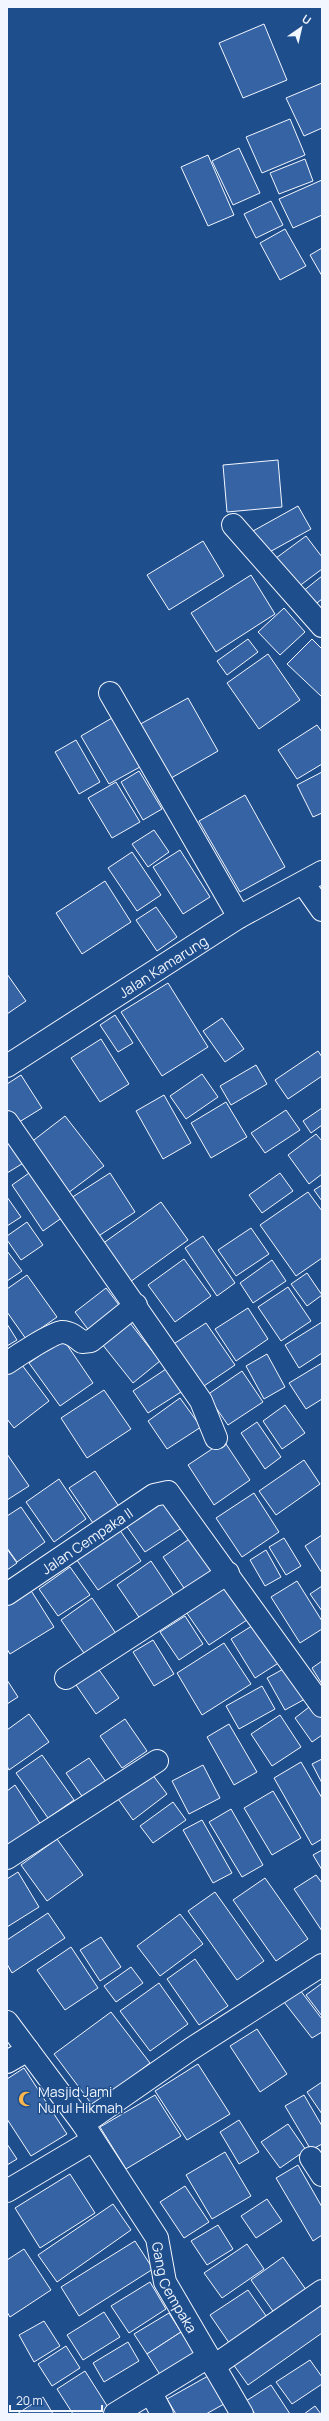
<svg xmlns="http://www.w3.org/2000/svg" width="329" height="2421" font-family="Manrope,sans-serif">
<rect width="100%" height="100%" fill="#1f4e8c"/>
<g fill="#3563a3" stroke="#f2f6ff">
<path d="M264,24l23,56 -44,18 -24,-55z"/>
<path d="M322,83v45l-18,8 -18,-38z"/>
<path d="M290,119l15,36 -43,18 -16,-36z"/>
<path d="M239,148l21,45 -27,12 -21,-44z"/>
<path d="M208,155l26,60 -26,11 -27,-59z"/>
<path d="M305,159l8,22 -34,13 -9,-21z"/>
<path d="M322,180v35l-29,13 -14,-29z"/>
<path d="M271,201l12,24 -27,13 -12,-24z"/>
<path d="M285,229l21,37 -26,14 -20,-37z"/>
<path d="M322,248v28l-12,-21z"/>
<path d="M278,460l4,47 -55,5 -4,-47z"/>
<path d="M298,506l13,23 -45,25 -13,-23z"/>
<path d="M306,536l16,21v12l-28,21 -22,-29z"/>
<path d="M203,541l21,35 -55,34 -22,-35z"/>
<path d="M251,575l24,39 -59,38 -25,-39z"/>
<path d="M322,576v23l-9,7 -11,-14z"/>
<path d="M284,608l21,24 -25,23 -22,-23z"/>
<path d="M248,639l10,13 -31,23 -10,-14z"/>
<path d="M312,639l10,10v48l-35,-33z"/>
<path d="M268,654l32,46 -41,29 -32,-46z"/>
<path d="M188,698l30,53 -52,30 -31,-54z"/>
<path d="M112,718l28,49 -31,17 -28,-48z"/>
<path d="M317,725l5,7v32l-25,15 -19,-29z"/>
<path d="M76,740l24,42 -21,12 -24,-42z"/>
<path d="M139,771l23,38 -19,11 -22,-38z"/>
<path d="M322,772v41l-9,4 -16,-32z"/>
<path d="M116,782l24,40 -28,16 -24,-40z"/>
<path d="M245,795l40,72 -45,25 -41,-71z"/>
<path d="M154,830l15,22 -21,15 -16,-23z"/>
<path d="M180,850l30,47 -27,17 -30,-47z"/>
<path d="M132,852l29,43 -24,16 -29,-43z"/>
<path d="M105,881l26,41 -49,32 -26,-41z"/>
<path d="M156,907l21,30 -20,14 -21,-31z"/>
<path d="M7,974l19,27 -19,13z"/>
<path d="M168,983l40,64 -46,29 -41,-64z"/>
<path d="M115,1015l18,28 -15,9 -18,-27z"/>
<path d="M222,1018l22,31 -19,13 -22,-31z"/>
<path d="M101,1039l28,45 -29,18 -29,-44z"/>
<path d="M318,1051l4,6v19l-34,23 -13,-19z"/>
<path d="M256,1065l11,19 -36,21 -11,-19z"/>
<path d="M202,1074l16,23 -32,22 -16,-23z"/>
<path d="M21,1075l21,33 -26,16 -9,-14v-26z"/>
<path d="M164,1095l27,48 -28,16 -27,-48z"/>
<path d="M226,1102l21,35 -36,21 -20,-35z"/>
<path d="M322,1108v17l-11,8 -8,-12z"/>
<path d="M286,1110l14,20 -35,23 -14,-20z"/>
<path d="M65,1116l39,50 -36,27 -38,-50z"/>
<path d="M7,1134l18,28 -18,11z"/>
<path d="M316,1134l6,7v33l-13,10 -21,-29z"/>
<path d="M32,1171l31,46 -20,14 -31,-46z"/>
<path d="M110,1173l25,39 -38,25 -26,-39z"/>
<path d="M280,1173l13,18 -31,22 -13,-18z"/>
<path d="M322,1185v16l-8,-11z"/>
<path d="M308,1192l14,19v47l-26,18 -36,-51z"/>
<path d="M7,1197l14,20 -14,9z"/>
<path d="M161,1202l27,38 -58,42 -28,-38z"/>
<path d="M27,1222l16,23 -22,15 -14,-20v-4z"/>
<path d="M251,1228l18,26 -33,22 -18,-26z"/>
<path d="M203,1236l32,47 -18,13 -32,-48z"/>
<path d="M7,1251l15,20 -15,10z"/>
<path d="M184,1259l27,37 -36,26 -27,-37z"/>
<path d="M272,1260l14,21 -33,22 -13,-20z"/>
<path d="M307,1273l15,22 -15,11 -16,-22z"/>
<path d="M27,1275l30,42 -31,22 -19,-27v-23z"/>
<path d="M288,1287l23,34 -30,20 -23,-34z"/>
<path d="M106,1288l16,21 -32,23 -15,-20z"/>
<path d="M248,1308l20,31 -32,22 -21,-32z"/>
<path d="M126,1318l34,43 -27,22 -35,-44z"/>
<path d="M322,1322v31l-23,15 -14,-23z"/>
<path d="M206,1323l29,42 -34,23 -29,-43z"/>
<path d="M7,1324l10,16 -10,6z"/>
<path d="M63,1339l30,44 -33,23 -31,-43z"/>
<path d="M267,1354l18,33 -21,12 -18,-33z"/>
<path d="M19,1361l30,40 -35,27 -7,-9v-49z"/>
<path d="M322,1363v36l-16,10 -17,-26z"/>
<path d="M166,1369l15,23 -33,21 -15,-22z"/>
<path d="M242,1371l21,31 -35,23 -21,-30z"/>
<path d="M104,1390l27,39 -44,29 -26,-40z"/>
<path d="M180,1398l21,29 -34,22 -19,-28z"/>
<path d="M285,1405l20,28 -23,16 -19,-28z"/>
<path d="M257,1422l24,35 -16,12 -24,-36z"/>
<path d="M224,1441l26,39 -36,25 -26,-40z"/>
<path d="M7,1454l22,32 -22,14z"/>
<path d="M304,1460l16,24 -44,31 -17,-24z"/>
<path d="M95,1471l25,37 -25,18 -26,-38z"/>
<path d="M59,1479l27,40 -32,23 -28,-40z"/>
<path d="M254,1493l25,39 -37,25 -26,-39z"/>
<path d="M166,1496l20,29 -41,27 -20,-28z"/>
<path d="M21,1507l24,35 -28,20 -10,-14v-32z"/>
<path d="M117,1526l24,35 -43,29 -24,-34z"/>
<path d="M198,1533l25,37 -35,24 -25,-37z"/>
<path d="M322,1535v38l-17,-27z"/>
<path d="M284,1538l17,28 -15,9 -17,-28z"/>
<path d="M7,1549l10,14 -10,7z"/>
<path d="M266,1550l15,27 -16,9 -15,-26z"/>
<path d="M151,1561l26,39 -34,23 -26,-38z"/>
<path d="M70,1567l20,28 -32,21 -19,-27z"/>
<path d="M230,1577l26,37 -47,31 -25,-36z"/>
<path d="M297,1581l25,40v8l-22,14 -29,-46z"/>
<path d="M322,1586v25l-12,-17z"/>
<path d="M30,1589l24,38 -44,27 -3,-5v-46z"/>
<path d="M92,1598l27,40 -31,21 -27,-39z"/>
<path d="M185,1616l18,28 -24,16 -19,-28z"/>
<path d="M255,1624l25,38 -25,16 -24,-39z"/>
<path d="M153,1640l21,34 -20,12 -21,-34z"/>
<path d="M224,1643l27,41 -49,31 -25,-42z"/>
<path d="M322,1661v23l-10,-16z"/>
<path d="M97,1667l22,31 -23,16 -22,-32z"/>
<path d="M287,1667l18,32 -20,11 -18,-32z"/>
<path d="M7,1680l11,17 -11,7z"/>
<path d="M262,1686l13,23 -36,20 -13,-23z"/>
<path d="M313,1704l9,12v19l-10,7 -17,-24z"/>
<path d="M29,1714l20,28 -40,28 -2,-4v-36z"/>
<path d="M280,1715l21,32 -29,19 -21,-32z"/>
<path d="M125,1719l22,32 -25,17 -22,-32z"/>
<path d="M229,1724l28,48 -23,13 -27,-48z"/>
<path d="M42,1755l32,45 -26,18 -32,-45z"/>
<path d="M89,1758l20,28 -23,16 -20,-29z"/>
<path d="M322,1759v24l-10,-19z"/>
<path d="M301,1762l21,36v41l-10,6 -38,-67z"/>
<path d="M203,1765l17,33 -31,16 -17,-33z"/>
<path d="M149,1770l18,24 -34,26 -17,-24z"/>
<path d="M15,1785l28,43 -36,23v-60z"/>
<path d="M273,1791l28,47 -29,17 -28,-47z"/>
<path d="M173,1802l13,18 -33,23 -13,-17z"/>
<path d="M231,1809l32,56 -21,12 -33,-55z"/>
<path d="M202,1820l30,53 -19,10 -30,-53z"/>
<path d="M57,1839l26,36 -36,26 -26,-36z"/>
<path d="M322,1850v20l-9,-15z"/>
<path d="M18,1872l21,35 -32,20v-48z"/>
<path d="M316,1875l6,8v48l-28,-42z"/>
<path d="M265,1878l43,61 -32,22 -43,-61z"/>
<path d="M215,1892l49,69 -27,19 -49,-69z"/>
<path d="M48,1913l17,25 -53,35 -5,-9v-24z"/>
<path d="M180,1914l23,30 -43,32 -23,-30z"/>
<path d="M101,1937l20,30 -21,14 -20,-31z"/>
<path d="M71,1947l27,41 -33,22 -28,-40z"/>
<path d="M195,1959l33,47 -29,19 -32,-46z"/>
<path d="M131,1967l12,16 -27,19 -12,-16z"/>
<path d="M159,1983l29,41 -38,27 -30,-40z"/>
<path d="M321,1984l1,2v30l-16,-21z"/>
<path d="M300,1990l22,29v13l-10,6 -28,-36z"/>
<path d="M111,2012l39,51 -57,43 -39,-52z"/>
<path d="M257,2029l30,45 -27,18 -30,-46z"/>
<path d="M198,2064l32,50 -43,26 -32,-49z"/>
<path d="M24,2068l43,66 -36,22 -24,-37v-40z"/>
<path d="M322,2082v32l-15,-22z"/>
<path d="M155,2095l26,41 -55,33 -26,-42z"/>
<path d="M304,2095l18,31v18l-11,6 -26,-44z"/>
<path d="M239,2120l20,32 -20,12 -19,-32z"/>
<path d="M288,2124l18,26 -26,18 -19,-26z"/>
<path d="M7,2144l10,15 -10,6z"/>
<path d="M225,2152l26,44 -39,23 -26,-44z"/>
<path d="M298,2165l24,42v28l-9,6 -37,-63z"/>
<path d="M70,2174l25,39 -55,35 -25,-40z"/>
<path d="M185,2186l24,36 -25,16 -24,-36z"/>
<path d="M267,2199l15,22 -26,17 -15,-22z"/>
<path d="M113,2204l18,26 -74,52 -19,-27z"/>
<path d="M218,2225l15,24 -26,16 -16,-24z"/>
<path d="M135,2241l18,28 -74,47 -18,-29z"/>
<path d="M247,2244l17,25 -42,29 -18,-25z"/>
<path d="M24,2249l27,41 -41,27 -3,-5v-52z"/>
<path d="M283,2257l26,37 -32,23 -26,-37z"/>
<path d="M150,2282l16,27 -37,24 -18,-27z"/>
<path d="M248,2290l23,33 -37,27 -24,-35z"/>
<path d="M319,2304l3,4v25l-74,52 -15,-21z"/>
<path d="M104,2312l16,25 -37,23 -16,-25z"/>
<path d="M169,2313l12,19 -34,22 -13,-20z"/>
<path d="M44,2321l16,25 -26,16 -15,-27z"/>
<path d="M181,2332l17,27 -34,22 -17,-27z"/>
<path d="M128,2342l11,19 -35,21 -11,-19z"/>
<path d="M66,2346l14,22 -28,18 -14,-22z"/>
<path d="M310,2360l12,17v7l-30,20 -16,-22z"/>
<path d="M85,2371l26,41 -4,2h-34l-16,-25z"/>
<path d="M208,2376l16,28 -18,10h-30l-9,-15z"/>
<path d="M271,2385l19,29h-35l-9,-13z"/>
<path d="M43,2397l10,17h-36z"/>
<path d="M315,2406l6,8h-17z"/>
</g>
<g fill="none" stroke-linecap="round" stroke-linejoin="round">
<g stroke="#f2f6ff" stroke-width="24">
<g id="minor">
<path d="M233,525l89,101"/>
<path d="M110,693l129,224"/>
<path d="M303,883l19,27"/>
<path id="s1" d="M7,1066l232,-149 83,-45"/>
<path d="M7,1122l194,279 15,37"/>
<path d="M7,1363c10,-7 45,-30 55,-31 8,0 14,5 20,10l9,-1 45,-36"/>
<path id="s2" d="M7,1594l147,-99 14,-3 154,214"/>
<path d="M66,1678l162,-105"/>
<path d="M7,1858l150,-97"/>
<path id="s3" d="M7,2022l76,102 74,114 8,44 77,132"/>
<path d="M7,2062l21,-12"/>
<path d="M83,2124l108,-75 131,-84"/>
<path d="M311,2158l11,17"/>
<path d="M7,2191l86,-51"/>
<path d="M214,2366l108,-75"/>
<path d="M151,2393l11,21"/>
<path d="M115,2414l93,-57"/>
</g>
</g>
<use href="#minor" stroke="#1f4e8c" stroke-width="22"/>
</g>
<defs>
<g id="mosque-bare" transform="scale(1.2)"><path d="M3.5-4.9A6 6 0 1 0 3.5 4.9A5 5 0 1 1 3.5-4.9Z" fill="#ffb74d" stroke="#1f4e8c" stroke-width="2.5" paint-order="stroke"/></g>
</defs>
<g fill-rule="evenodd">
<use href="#mosque-bare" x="26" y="2099"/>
</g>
<g text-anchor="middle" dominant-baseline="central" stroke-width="3" stroke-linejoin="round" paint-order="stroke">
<g font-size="14" fill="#f2f6ff" stroke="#1f4e8c">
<text stroke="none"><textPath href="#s1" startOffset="185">Jalan Kamarung</textPath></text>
<text stroke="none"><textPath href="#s2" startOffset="96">Jalan Cempaka II</textPath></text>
<text stroke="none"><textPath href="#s3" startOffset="316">Gang Cempaka</textPath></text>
</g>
<g font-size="14" fill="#f2f6ff" stroke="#1f4e8c" text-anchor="start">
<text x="38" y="2091">Masjid Jami<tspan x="38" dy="16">Nurul Hikmah</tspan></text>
</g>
</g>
<rect width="329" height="2421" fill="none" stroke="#f2f6ff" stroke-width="16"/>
<g transform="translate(301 28) rotate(34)" stroke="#1f4e8c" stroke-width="3" paint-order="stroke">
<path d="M0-3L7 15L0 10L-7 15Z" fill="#f2f6ff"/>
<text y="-6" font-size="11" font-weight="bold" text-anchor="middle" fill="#f2f6ff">U</text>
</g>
<path d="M10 2405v6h92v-6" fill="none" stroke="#f2f6ff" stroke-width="2"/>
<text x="16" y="2405" font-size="12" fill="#f2f6ff" stroke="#1f4e8c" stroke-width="3" paint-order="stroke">20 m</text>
</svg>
